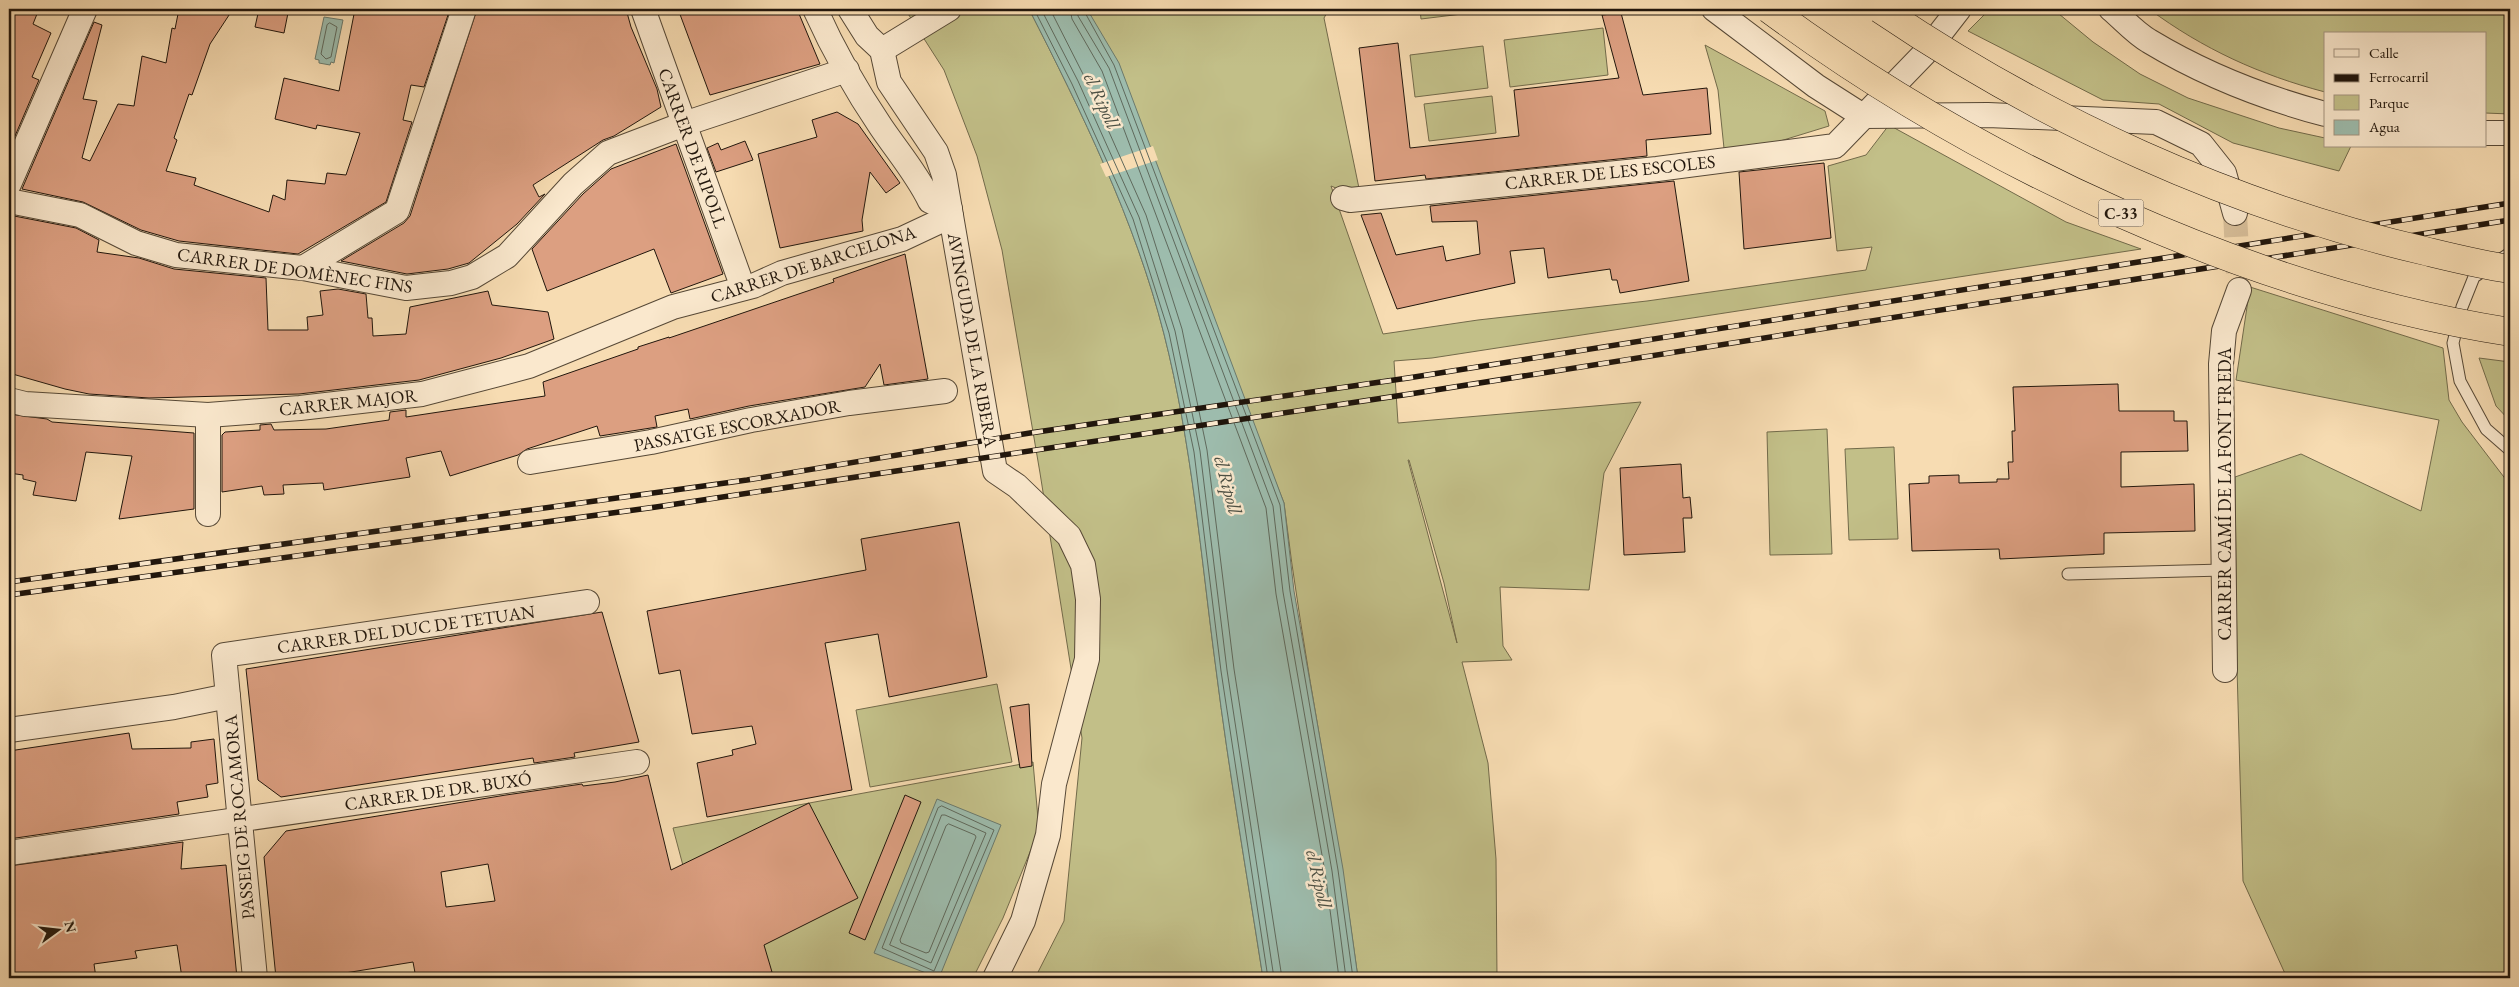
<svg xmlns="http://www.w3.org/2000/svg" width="2519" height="987" font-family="'EB Garamond',serif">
<rect width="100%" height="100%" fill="#f7dcb2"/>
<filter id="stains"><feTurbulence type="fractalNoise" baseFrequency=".004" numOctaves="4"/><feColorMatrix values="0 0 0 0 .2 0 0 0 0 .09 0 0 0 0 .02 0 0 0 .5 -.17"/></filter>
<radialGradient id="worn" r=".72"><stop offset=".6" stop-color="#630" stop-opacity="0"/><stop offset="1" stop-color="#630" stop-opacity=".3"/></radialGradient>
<g fill="#c2bf88" stroke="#726a4a" fill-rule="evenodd">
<path d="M905,9h124c53,104 106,211 135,325 28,110 37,223 52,335 13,103 31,206 47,309h-228l29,-57 18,-183 -42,-265 -38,-223 -25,-94 -33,-86z"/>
<path d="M1087,9h242l-5,9 37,180 -30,-12 52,148 95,-14 169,-19 219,-31 6,-23 -35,4 -9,-85 38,-11 23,-30 177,97 75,27 -709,109 -38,3 4,62 243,-21 -37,71 -15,117 -89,-3 3,59 9,14 -50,2 26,101 8,96 1,119h-139c-21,-159 -55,-315 -74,-475zM1409,460l35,123 13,60 -49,-183z"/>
<path d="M1420,9h83l-82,10z"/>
<path d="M1990,9h63l40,33 47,32 48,24 91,30 46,10v8h26l-12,25 -106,-28 -74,-39 -56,-4 -135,-69z"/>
<path d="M2149,9h361v105l-25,-1v-79h-160v58c-65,-17 -122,-43 -176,-83z"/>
<path d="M1603,28l5,47 -98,12 -6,-47z"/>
<path d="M1705,45l120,66 4,15 -104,32 -7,-68z"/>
<path d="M1483,46l5,42 -73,9 -5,-42z"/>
<path d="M1492,96l4,37 -67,8 -5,-37z"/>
<path d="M2250,287l193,61 6,52 13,22 48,63v493h-223l-44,-97 -6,-213 -2,-191 66,-23 120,57 18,-91 -203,-40z"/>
<path d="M2479,358l31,4v59l-14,-15z"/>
<path d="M1827,429l5,125 -62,1 -3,-123z"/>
<path d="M1894,447l4,92 -49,1 -4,-91z"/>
<path d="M997,684l15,78 -142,25 -14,-77z"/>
<path d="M1033,762l6,68 -36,88 -30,60h-231l-5,-19 -25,16 1,3h-13l-3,-9 -3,-62 -21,-79z"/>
</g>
<g fill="#9dbcad" stroke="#6b7a6d">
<path d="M1029,9h58l32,54 165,440 10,88 49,278 15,109h-95c-16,-103 -34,-206 -47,-309 -15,-112 -24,-225 -52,-335 -29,-114 -82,-221 -135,-325z"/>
<path d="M324,17l19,3 -9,43 -3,-1 -1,3 -11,-2v-3l-4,-1z"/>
<path d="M937,799l64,26 -62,153 -65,-25z"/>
</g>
<path fill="#f7dcb2" d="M1153,146l5,14 -52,17 -6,-13z"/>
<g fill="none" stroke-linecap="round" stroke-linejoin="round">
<g stroke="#5f695c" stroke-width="1">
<path d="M1034,9l38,75 61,135 36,114 25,119 27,219 47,307"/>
<path d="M1041,9l37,72 61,136 36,114 25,120 27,219 47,308"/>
<path d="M1050,9l35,69 61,137 36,114 25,121 27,219 48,309"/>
<path d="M1070,9l2,10 30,52 164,437 10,86 49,278 14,106"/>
<path d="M1077,9l1,7 31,52 164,438 10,86 49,279 14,107"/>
<path d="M1083,9l31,56 166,440 10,86 48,279 15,108"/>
<path d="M330,23l7,4 -6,30 -5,2 -5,-5 6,-29z"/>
<path d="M942,806l52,24 -60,141 -52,-23 56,-140z"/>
<path d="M942,815h3l41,18 -55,130 -41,-18z"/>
<path d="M949,824l26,11 1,2 -47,115 -3,1 -25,-10 -1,-3 46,-114z"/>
</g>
</g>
<g fill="#dc9f81" stroke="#21160c" fill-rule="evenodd">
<path d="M11,9h28l-6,15 18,9 -19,44 7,3 -30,70v-66l5,-24 -5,-2v-40z"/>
<path d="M179,9h54l-23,35 -18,51 -3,-1 -15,44 3,2 -11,31 30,7 -2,7 75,27 4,-17 12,5 2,-20 38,4 2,-11 19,2 14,-42 -43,-8 -1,4 -41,-10 9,-41 55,13 16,-82h95l-26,78 -13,-2 -8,35 9,2 -26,80 -88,52 -119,-13 -38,-11 -58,-28 -61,-13 72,-167 8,3 -19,74 14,2 -15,57 8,3 28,-57 16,2 8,-50 24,7 6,-35 3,1z"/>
<path d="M259,9l29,4 -4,20 -29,-6z"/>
<path d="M477,9h149l5,18 26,62 4,18 -47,29 -11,4 -70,45 6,12 6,-3 -28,30 -48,39 -21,6 -41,5 -66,-13 63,-38 6,-7z"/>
<path d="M678,9h119l23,55 -110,31z"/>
<path d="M1621,13l22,82 64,-7 4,46 -65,6 1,16 -221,23 -1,-4 -50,6 -16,-133 39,-5 12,105 109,-12 -5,-46 105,-12 -17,-63z"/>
<path d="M837,112l21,12 42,59 -14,10 -16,-21 -8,48 1,11 -83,17 -22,-94 59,-17 -5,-17z"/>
<path d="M745,141l8,19 -37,12 -9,-24 11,-5 3,7z"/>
<path d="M676,144l47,130 -52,19 -17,-44 -107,42 -15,-42 51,-55 28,-25z"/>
<path d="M1824,163l7,75 -87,11 -5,-77z"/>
<path d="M1674,181l15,100 -69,12 -3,-13h-5l-2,-11 -62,9 -4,-30 -34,3 5,32 -118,26 -36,-94 20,-2 15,42 47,-9 3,15 34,-7 -3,-33 -45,1 -2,-16z"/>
<path d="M9,215l67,13 23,12 -2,12 42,6 35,11 92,9 2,52h40l-1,-13 16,-2 -3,-24 18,-2 28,5 2,24h4l1,18 33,-2 4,-27 78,-16 4,14 56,7 6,27 -53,19 -82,22 -120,14 -150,4 -60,-4 -24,-5 -56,-16z"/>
<path d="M905,254l23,125 -44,6 -4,-21 -15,23 -116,19 -59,13 -2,-10 -33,7 2,11 -57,9 -3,-10 -70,23 -9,6 -68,21 -9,-25 -35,7 4,19 -86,13 -1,-7 -40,2 1,9 -20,1 -2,-9 -40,6v-57l3,-3 35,-2v-5l11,-1 3,6 52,-1 63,-9 1,-8 16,-2v7l139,-21 -2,-14 95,-33v-2l31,-10v1l165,-56 -1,-3z"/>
<path d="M2118,384l1,27h55v10h13l1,30 -67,1v35l73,-3 1,47 -91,2v21l-104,5 -1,-10 -87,2 -3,-67 20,-1v-7l30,-1v8l38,-1v-3h12l-1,-17h5l-1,-31h3l-2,-44z"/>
<path d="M9,414l38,5 5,3 142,11v76l-75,10 13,-63 -46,-4 -10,49 -43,-6 3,-13 -13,-3v-4l-14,-2z"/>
<path d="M1681,464l2,34 7,-1 2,21h-9l2,34 -61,3 -4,-87z"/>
<path d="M959,522l28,155 -98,20 -11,-63 -53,9 27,147 -145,27 -10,-54 36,-8 -1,-5 24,-6 -4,-18 -60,8 -12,-64 -21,4 -12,-63 219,-41 -5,-31z"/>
<path d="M602,612l37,130 -65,11 1,4 -41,6 -1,-5 -252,39 -23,-17 -12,-111z"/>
<path d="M1029,704l3,62 -12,2 -10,-61z"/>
<path d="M129,733l3,16 59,-1v-6l23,-3 4,44 -12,2 2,12 -31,5 2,12 -170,25v-88z"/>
<path d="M648,775l23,95 138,-67 49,95 -94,47 8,27 -9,2 1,4h-348l-3,-16 -99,16h-38l-12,-121 22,-26 220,-36 76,-11 1,2 32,-4zM488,864l7,37 -49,6 -5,-35z"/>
<path d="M905,795l16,7 -56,138 -16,-7z"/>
<path d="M183,842l-2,27 45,-4 11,113h-55l-5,-33 -42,6 2,7 -43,6 2,14h-87v-112z"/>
</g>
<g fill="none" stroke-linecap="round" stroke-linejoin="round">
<path stroke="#d7be99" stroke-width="24" stroke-dasharray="24 12" stroke-linecap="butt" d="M2235,213l4,77"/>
<g stroke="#564836" stroke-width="13">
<g id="service">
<path d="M2510,253l-36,24 -12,30 -9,36 7,38 26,48 24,21"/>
<path d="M2068,574l155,-4"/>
</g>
</g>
<g stroke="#564836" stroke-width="26">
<g id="minor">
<path d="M643,9l100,279"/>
<path d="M815,9c18,40 41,81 66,118 17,25 36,47 49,74l20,8"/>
<path d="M850,9l17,27 15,14 7,32 47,70 8,23 51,296 22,15 52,50 14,29 5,34 -1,60 -33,125 -6,51 -25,86 -28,57"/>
<path d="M1714,9l102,77 47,30 125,-1 168,7 45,22 23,29 11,40"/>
<path d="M2111,9c12,10 24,24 38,32 53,32 116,57 176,73"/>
<path d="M882,50l67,-41"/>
<path d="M2485,133h25"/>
<path d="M9,184l76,-175"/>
<path d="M1343,198l7,2 307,-31 178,-23 89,-92 35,-45"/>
<path d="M9,201l71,14 56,28 40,12 127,13 103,20 45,-5 21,-6 35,-21 66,-72 35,-31 76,-29 163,-54"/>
<path d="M303,268l94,-57 67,-202"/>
<path d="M9,400l16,4 183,11 92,-7 122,-14 107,-28 144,-59 80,-21 29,-13 120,-34 49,-23"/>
<path d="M530,462l121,-20 100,-22 98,-17 96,-12"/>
<path d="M208,514v-99"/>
<path d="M2225,670l-4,-306 3,-33 15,-41"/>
<path d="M9,730l165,-23 54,-11"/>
<path d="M9,853l628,-91"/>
<path d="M255,978l-31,-323 363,-53"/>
</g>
</g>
<use href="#service" stroke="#fae8cd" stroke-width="11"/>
<use href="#minor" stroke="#fae8cd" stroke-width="24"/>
<g stroke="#21160c" stroke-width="5.5">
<g id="rail">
<path d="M9,582l738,-102 283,-47 378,-55 1102,-175"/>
<path d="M9,595l647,-88 754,-113 1100,-174"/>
</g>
</g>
<use href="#rail" stroke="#fae8cd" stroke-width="4" stroke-dasharray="11" stroke-linecap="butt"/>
<g stroke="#21160c" stroke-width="29" stroke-linecap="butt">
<g id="motorway-bridge">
<path d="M1769,9c211,156 482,282 741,323"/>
<path d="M1880,9c164,111 351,197 545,242 29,7 57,14 85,18"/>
</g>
</g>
<use href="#motorway-bridge" stroke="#f7dcb2" stroke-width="28"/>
</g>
<g text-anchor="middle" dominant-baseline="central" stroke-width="5" stroke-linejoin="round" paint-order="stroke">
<rect fill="#fae8cd" stroke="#625546" stroke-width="1" x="2098.5" y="199.5" width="45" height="27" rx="4"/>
<g font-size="16" font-weight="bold" fill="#21160c">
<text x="2121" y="213">C-33</text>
</g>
<g font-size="18" fill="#21160c" stroke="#fae8cd">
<text transform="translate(693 148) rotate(70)">CARRER DE RIPOLL</text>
<text transform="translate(1610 172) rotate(-6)">CARRER DE LES ESCOLES</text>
<text transform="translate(813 264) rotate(-18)">CARRER DE BARCELONA</text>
<text transform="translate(295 270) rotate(8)">CARRER DE DOMÈNEC FINS</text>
<text transform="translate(973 340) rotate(80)">AVINGUDA DE LA RIBERA</text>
<text transform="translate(348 402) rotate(-6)">CARRER MAJOR</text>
<text transform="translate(737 425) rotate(-11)">PASSATGE ESCORXADOR</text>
<text transform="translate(2224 494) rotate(-90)">CARRER CAMÍ DE LA FONT FREDA</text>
<text transform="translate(406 629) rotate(-8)">CARRER DEL DUC DE TETUAN</text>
<text transform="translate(438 791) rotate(-8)">CARRER DE DR. BUXÓ</text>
<text transform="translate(239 817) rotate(-95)">PASSEIG DE ROCAMORA</text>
</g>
<g font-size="19" font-style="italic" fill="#4c5044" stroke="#fae8cd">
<text transform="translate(1102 101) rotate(65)">el Ripoll</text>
<text transform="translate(1228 485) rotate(75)">el Ripoll</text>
<text transform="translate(1319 879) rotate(77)">el Ripoll</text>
</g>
</g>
<rect width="2519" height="987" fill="none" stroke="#f7dcb2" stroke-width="30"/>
<rect x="10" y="10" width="2499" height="967" fill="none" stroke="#21160c" stroke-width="2.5"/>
<rect x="15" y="15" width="2489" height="957" fill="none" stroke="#21160c"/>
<rect x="2324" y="32" width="162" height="115" fill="#fae8cd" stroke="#a39480"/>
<rect x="2334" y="49" width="25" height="8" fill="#fae8cd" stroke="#a39480"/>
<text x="2369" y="58" font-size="15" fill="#21160c">Calle</text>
<rect x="2334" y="74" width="25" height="8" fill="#21160c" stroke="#a39480"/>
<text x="2369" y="82" font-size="15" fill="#21160c">Ferrocarril</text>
<rect x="2334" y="95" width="25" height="15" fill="#c2bf88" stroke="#a39480"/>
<text x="2369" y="108" font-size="15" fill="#21160c">Parque</text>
<rect x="2334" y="120" width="25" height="15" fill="#9dbcad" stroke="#a39480"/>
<text x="2369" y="132" font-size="15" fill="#21160c">Agua</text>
<g transform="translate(58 930) rotate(75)" stroke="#fae8cd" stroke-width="4" paint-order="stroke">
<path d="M0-4L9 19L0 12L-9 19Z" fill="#21160c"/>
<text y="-8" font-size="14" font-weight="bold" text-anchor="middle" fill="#21160c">N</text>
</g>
<rect width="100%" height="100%" filter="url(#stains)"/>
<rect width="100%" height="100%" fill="url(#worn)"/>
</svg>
